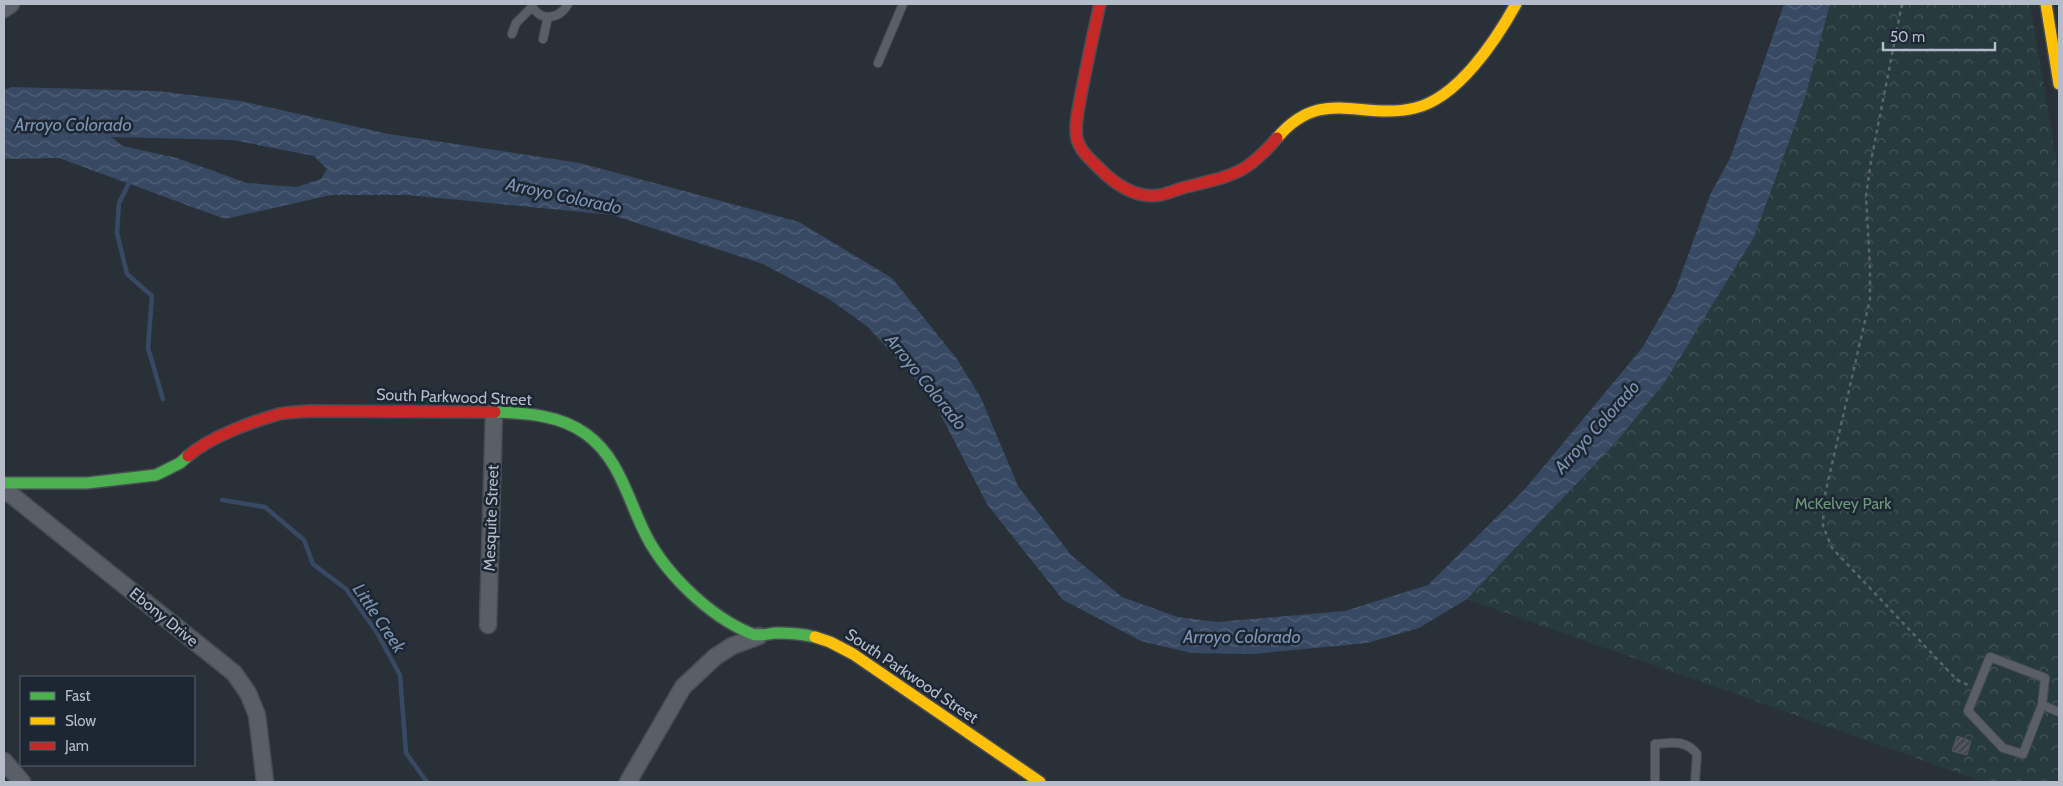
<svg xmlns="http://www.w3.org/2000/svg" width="2063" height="786" font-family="Cabin,sans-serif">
<defs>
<pattern id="park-crowns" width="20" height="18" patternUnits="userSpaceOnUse" patternTransform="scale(1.25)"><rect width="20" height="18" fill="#273a3e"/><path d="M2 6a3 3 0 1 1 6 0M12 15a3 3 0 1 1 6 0" fill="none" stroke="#445559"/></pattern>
<pattern id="water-waves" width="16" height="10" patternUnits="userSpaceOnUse" patternTransform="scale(1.25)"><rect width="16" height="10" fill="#384963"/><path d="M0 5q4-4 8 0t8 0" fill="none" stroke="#526178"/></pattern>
<pattern id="building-hatch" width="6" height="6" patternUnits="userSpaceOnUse" patternTransform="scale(1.25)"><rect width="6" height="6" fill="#444950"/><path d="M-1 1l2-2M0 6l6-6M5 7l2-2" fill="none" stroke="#5d6168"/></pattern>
</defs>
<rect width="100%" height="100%" fill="#2a3038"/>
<path fill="url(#park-crowns)" d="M1830,4h200l29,172v606h-75l-517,-183 151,-159 47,-58 61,-101 30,-50 49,-133z"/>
<path fill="url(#water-waves)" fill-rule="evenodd" d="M1784,4h46l-25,94 -51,139 -89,145 -47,58 -151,159 -48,29 -52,15 -114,11 -62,-1 -50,-12 -78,-41 -76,-96 -55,-106 -64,-71 -39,-28 -66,-35 -151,-49 -204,-20h-77l-106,24 -166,-61 -55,1v-69l8,-3 145,4 84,10 148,33 191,29 219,59 93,56 65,81 24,39 37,88 53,69 51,42 56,20 39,5 128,-11 83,-26 97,-96 117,-141 33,-57 35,-96 21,-39zM111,137l122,3 81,16 13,13 -6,10 -25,8 -49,-4 -70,-25 -54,-12z"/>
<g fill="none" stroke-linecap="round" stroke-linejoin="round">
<g stroke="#384963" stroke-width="4.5">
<path d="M130,181l-11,22 -2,30 10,41 25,22 -4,52 15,51"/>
<path d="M222,500l43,7 39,33 9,24 33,25 30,42 24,44 6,78 21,29"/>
</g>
</g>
<path fill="url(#building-hatch)" stroke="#52575f" d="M1957,736l14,5 -4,14 -15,-4z"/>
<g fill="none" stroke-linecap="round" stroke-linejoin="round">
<g stroke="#484c53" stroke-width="10">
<g id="lane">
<path d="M531,4c8,18 28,16 37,0"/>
<path d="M512,34l4,-11 16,-16"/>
<path d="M543,39l5,-22"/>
<path d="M878,63l25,-59"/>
<path d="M1990,657l55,21 -3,27 -19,49 -20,-6 -35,-37z"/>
<path d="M2042,705l17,7"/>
<path d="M1655,782v-38c17,-1 30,-5 42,10l-2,28"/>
</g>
</g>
<g stroke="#484c53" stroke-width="19">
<g id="street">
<path d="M4,9l7,-5"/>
<path d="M4,489l230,184 14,20 9,22 8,67"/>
<path d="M488,625l6,-213"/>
<path d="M4,761l18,21"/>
<path d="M628,782l55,-95 32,-30 17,-11 27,-10"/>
</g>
</g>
<g stroke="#484c53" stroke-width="14">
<g id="fast">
<path d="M495,412c31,1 65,3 91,22 31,22 41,61 56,93 19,43 66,89 110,107 9,3 16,-1 25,-1 13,0 26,1 38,4"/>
<path d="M4,483h83l69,-8 24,-12 8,-7"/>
</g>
</g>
<g stroke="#484c53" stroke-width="14">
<g id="slow">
<path d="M2046,4l13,80"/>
<path d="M1277,138c45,-53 84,-17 138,-30 43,-10 81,-68 101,-104"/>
<path d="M815,637l15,5 23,12 187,128"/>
</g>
</g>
<g stroke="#484c53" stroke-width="14">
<g id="jam">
<path d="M1100,4c-7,30 -13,60 -19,90 -2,14 -7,30 -4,45 3,12 14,21 23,30 16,16 36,30 60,26 10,-2 20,-7 30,-9 44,-11 56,-12 87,-48"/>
<path d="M188,456c22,-19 63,-34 91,-42 10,-2 21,-2 31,-3l185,1"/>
</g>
</g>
<path stroke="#5d636a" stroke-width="2.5" stroke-dasharray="4 4" stroke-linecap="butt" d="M1902,4l-31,157 -5,35 4,71v32l-46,200 -1,27 9,22 125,132 11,5"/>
<use href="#lane" stroke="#5a5e66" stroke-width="8"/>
<use href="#street" stroke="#5a5e66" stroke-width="16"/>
<use href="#fast" stroke="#4caf50" stroke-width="11"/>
<use href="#slow" stroke="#ffc107" stroke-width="11"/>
<use href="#jam" stroke="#c62828" stroke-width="11"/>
</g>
<g text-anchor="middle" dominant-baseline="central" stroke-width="5" stroke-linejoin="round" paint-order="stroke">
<g font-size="16" fill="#b4bcc9" stroke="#1d2633">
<text transform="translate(454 397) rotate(2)">South Parkwood Street</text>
<text transform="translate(491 518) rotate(-88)">Mesquite Street</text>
<text transform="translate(164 617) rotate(39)">Ebony Drive</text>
<text transform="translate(912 676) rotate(34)">South Parkwood Street</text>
</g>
<g font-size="16" fill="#6b9a76" stroke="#1d2633">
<text x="1843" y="503">McKelvey Park</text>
</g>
<g font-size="18" font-style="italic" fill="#7c92b1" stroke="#1d2633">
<text x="73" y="125">Arroyo Colorado</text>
<text transform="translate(564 196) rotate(12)">Arroyo Colorado</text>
<text transform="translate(926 382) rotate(51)">Arroyo Colorado</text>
<text transform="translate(1597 427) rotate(-48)">Arroyo Colorado</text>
<text transform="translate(379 618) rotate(56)">Little Creek</text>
<text x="1242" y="637">Arroyo Colorado</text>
</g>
</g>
<rect width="2063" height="786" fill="none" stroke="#b4bcc9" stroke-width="10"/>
<rect x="20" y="676" width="175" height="90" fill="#1d2633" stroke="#59626f"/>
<rect x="30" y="692" width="25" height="8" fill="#4caf50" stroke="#59626f"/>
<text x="65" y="701" font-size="15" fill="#b4bcc9">Fast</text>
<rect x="30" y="717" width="25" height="8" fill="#ffc107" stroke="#59626f"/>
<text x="65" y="726" font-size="15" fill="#b4bcc9">Slow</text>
<rect x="30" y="742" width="25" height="8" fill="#c62828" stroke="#59626f"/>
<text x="65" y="751" font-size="15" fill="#b4bcc9">Jam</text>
<path d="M1883 42v8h112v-8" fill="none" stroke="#b4bcc9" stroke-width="2.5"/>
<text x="1890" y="42" font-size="15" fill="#b4bcc9" stroke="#1d2633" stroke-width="4" paint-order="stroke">50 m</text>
</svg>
